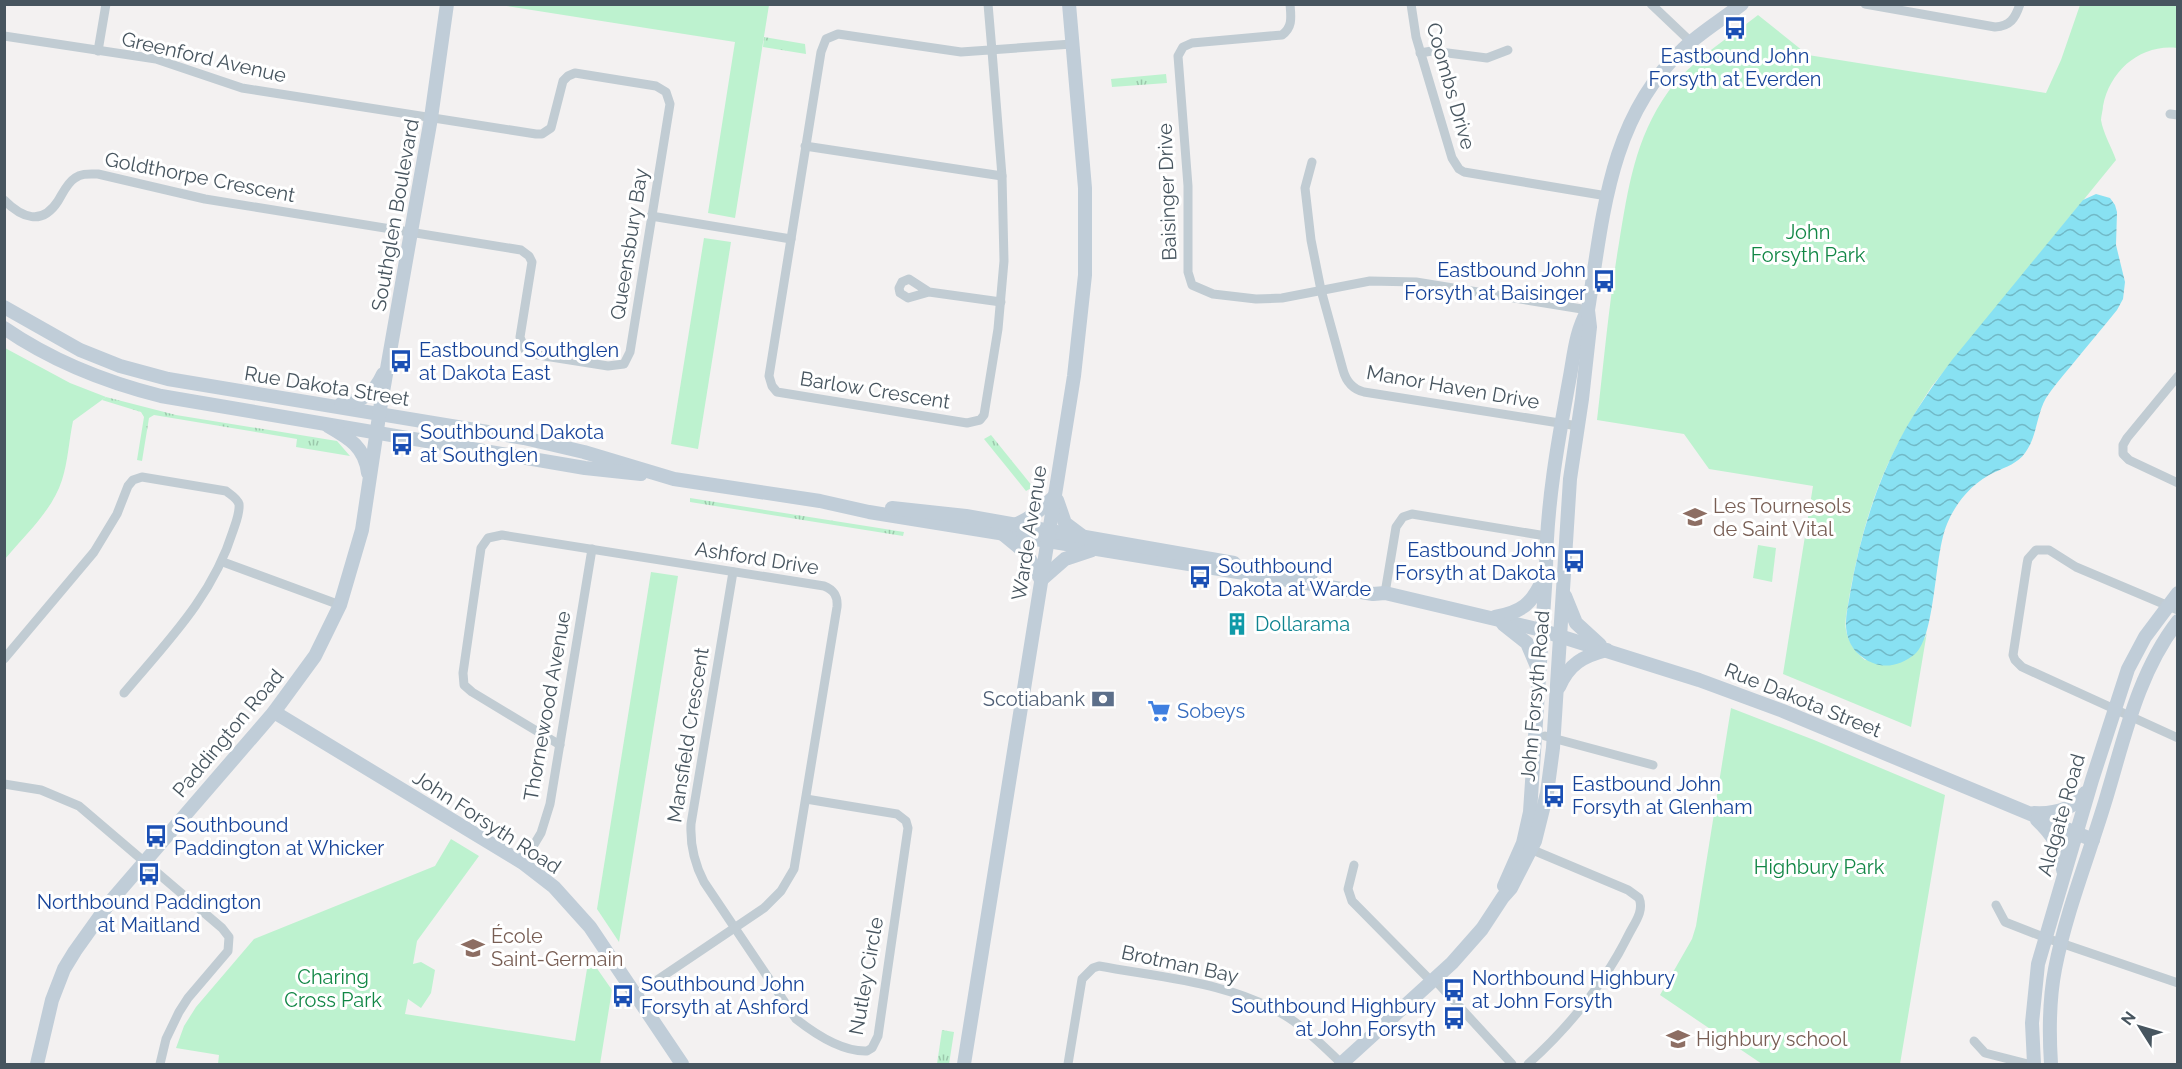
<svg xmlns="http://www.w3.org/2000/svg" width="2182" height="1069" font-family="Raleway,sans-serif">
<defs>
<pattern id="grass-tufts" width="24" height="20" patternUnits="userSpaceOnUse" patternTransform="scale(1.5)"><rect width="24" height="20" fill="#bdf2cf"/><path d="M3 7l-1-3M5 7V3M7 7l1-3M15 17l-1-3M17 17v-4M19 17l1-3" fill="none" stroke="#9bc7ab"/></pattern>
<pattern id="water-waves" width="16" height="10" patternUnits="userSpaceOnUse" patternTransform="scale(1.5)"><rect width="16" height="10" fill="#88e1f2"/><path d="M0 5q4-4 8 0t8 0" fill="none" stroke="#71b9c7"/></pattern>
</defs>
<rect width="100%" height="100%" fill="#f3f1f1"/>
<g fill="url(#grass-tufts)">
<path d="M764,37l41,7 1,10 -43,-7z"/>
<path d="M1166,74l1,9 -55,4 -1,-8z"/>
<path d="M106,397l70,18 161,26 13,15 -54,-9 1,-8 -143,-24 -5,3 -7,43 -5,-1 7,-43 -3,-5 -39,-12z"/>
<path d="M991,435l42,52 -7,4 -42,-52z"/>
<path d="M690,498l214,34 -1,4 -213,-34z"/>
<path d="M942,1030l12,2 -5,32h-12z"/>
</g>
<g fill="#bdf2cf">
<path d="M500,5h269l-34,213 -27,-5 27,-171z"/>
<path d="M2080,5h97v43c-36,-4 -67,22 -74,58 0,4 -2,10 -2,14 2,13 11,28 15,40l-184,226c-17,26 -32,52 -45,80 -19,42 -30,87 -38,132 -1,10 -5,22 -3,32 2,12 10,23 19,30l60,-22 2,-6 -16,95 -128,-53 30,-188 -104,-17 -25,-35 -87,-14c7,-59 12,-118 22,-177 9,-54 16,-105 49,-151 24,-32 59,-53 90,-77l50,40 238,38 15,-33z"/>
<path d="M704,238l27,4 -33,207 -27,-5z"/>
<path d="M5,348l65,35 36,14 -33,24c-4,19 -5,40 -11,59 -10,31 -37,55 -57,79z"/>
<path d="M1758,545l18,3 -4,34 -19,-4z"/>
<path d="M651,572l27,4 -59,366 -22,-33z"/>
<path d="M1731,708l83,32 131,55 -45,269h-138l-102,-69 32,-56 4,-13z"/>
<path d="M451,839l28,17 -62,85 -4,23 8,-2 14,8 -4,23 -10,15 -13,-9 -3,15 170,27 14,-84 23,33 -12,74h-382l1,-9 -43,-7 8,-22 12,-19 58,-68 181,-73z"/>
</g>
<path fill="url(#water-waves)" d="M2096,194l14,4 5,7 2,7 -1,33 9,37 -2,17 -6,11c-15,19 -31,37 -46,56 -9,11 -18,21 -25,32 -10,18 -9,39 -21,55 -7,10 -19,14 -30,19 -22,10 -39,30 -48,52 -13,30 -11,112 -32,130 -12,10 -28,15 -42,9 -13,-5 -23,-15 -26,-29 -3,-13 1,-27 3,-40 9,-54 25,-107 50,-155 15,-28 33,-54 52,-79l131,-160z"/>
<g fill="none" stroke-linecap="round" stroke-linejoin="round">
<g stroke="#c1ccd3" stroke-width="9">
<path d="M988,4l4,47 10,125 2,85 -6,68 -14,86 -4,5 -13,3 -190,-31 -5,-6 -3,-10 52,-324 5,-13 12,-5 123,18 111,-8"/>
<path d="M1290,4c1,13 3,23 -8,31l-90,8 -9,4 -5,9 10,130v86l4,13 21,9 43,5 26,-1 88,-17 46,1 172,28"/>
<path d="M1411,4l5,33 36,121 7,11 5,3 143,24"/>
<path d="M1651,4l40,38"/>
<path d="M1865,4l130,23c15,-1 20,-8 25,-23"/>
<path d="M4,36l152,23 86,29 294,46h6l9,-6 12,-47 5,-5 7,-3 81,13 10,6 4,12 -40,248 -6,12 -16,2 -76,-12 -7,-4 -5,-13 12,-75 -3,-6 -8,-6 -316,-51 -107,-25c-9,0 -16,-1 -23,4 -8,5 -12,15 -17,23 -16,25 -36,17 -54,-1"/>
<path d="M98,51l8,-47"/>
<path d="M1420,53l12,-2 55,7 21,-8"/>
<path d="M2170,114l8,1"/>
<path d="M805,146l197,30"/>
<path d="M1312,162l-7,26 6,52 10,50 22,80c3,11 9,19 21,22l214,34"/>
<path d="M651,216l140,23"/>
<path d="M929,292l-21,6 -8,-5 -1,-5 3,-6 7,-3 20,13 72,10"/>
<path d="M2178,376l-51,62 -4,7v9l6,6 49,23"/>
<path d="M223,562l117,43"/>
<path d="M733,572l-42,252c-1,21 3,39 13,58l92,137c19,15 46,33 71,32l5,-3 6,-12 30,-208 -2,-7 -9,-7 -91,-15"/>
<path d="M1385,593l11,-66 7,-10 9,-3 134,22"/>
<path d="M2178,610l-102,-43 -27,-17h-13l-8,9 -1,5 -14,91 2,5 7,7 156,71"/>
<path d="M4,659l90,-107 23,-38 11,-28 5,-6 9,-3 84,14c5,4 11,7 13,13 1,9 -3,18 -6,27 -20,65 -66,111 -109,162"/>
<path d="M1545,736l108,29"/>
<path d="M560,745l-88,-53 -8,-7 -1,-12 18,-125 7,-10 14,-3 322,51c10,4 14,10 13,21l-43,262 -13,22 -17,17 -129,87"/>
<path d="M4,784l37,6 38,16 143,122 7,9 -1,14 -40,47 -9,14 -13,27 -6,25"/>
<path d="M1528,848l100,42 11,8c5,12 -3,23 -9,34 -25,51 -61,95 -102,132"/>
<path d="M523,863l18,-30 9,-29 42,-255"/>
<path d="M1354,865l-6,24 4,12 79,80"/>
<path d="M1996,905l9,17 41,16 132,45"/>
<path d="M1434,979l78,85"/>
<path d="M1974,1041l11,12 43,11"/>
<path d="M1068,1064l14,-85 11,-11 6,-2c64,12 134,16 190,52 20,13 36,30 53,46"/>
</g>
<g stroke="#c0cdd8" stroke-width="14">
<path d="M4,307l76,43 40,16 48,13 356,59 60,14 90,27 146,22 49,11 504,82 12,-1 152,36 162,51 84,31 310,129"/>
<path d="M4,328c48,33 101,54 157,68l424,72 56,6"/>
<path d="M341,404c21,-3 33,-10 42,-30"/>
<path d="M328,426c21,12 37,21 40,47"/>
<path d="M1057,500l8,23 16,12"/>
<path d="M892,508l74,8 268,47"/>
<path d="M1014,525c17,-6 28,-17 41,-29"/>
<path d="M1003,534l24,20 14,26"/>
<path d="M1256,565l55,9"/>
<path d="M1041,580l24,-21 27,-9"/>
<path d="M1565,596l11,27 24,22"/>
<path d="M1495,617c27,-5 37,-13 48,-38"/>
<path d="M1503,624l24,19 11,26"/>
<path d="M1559,687c10,-23 24,-31 48,-37"/>
<path d="M274,712l249,151 31,24 36,40 92,137"/>
<path d="M2034,813c20,1 39,-3 51,-20"/>
<path d="M2037,820c15,14 25,29 26,50"/>
<path d="M1504,886l19,-43 7,-31 16,-240c0,-66 12,-131 24,-196 4,-22 6,-46 18,-66"/>
<path d="M37,1064l15,-64 12,-31 11,-18 35,-49 164,-190 41,-56 25,-51 22,-75 19,-127 50,-285 16,-114"/>
<path d="M964,1064l110,-688 11,-101v-87l-16,-184"/>
<path d="M1341,1064l111,-101 30,-34 21,-32 8,-9 24,-47 12,-48 6,-45 17,-269 12,-80 8,-72 -2,-17c15,-94 21,-192 95,-261 18,-17 40,-30 59,-45"/>
<path d="M2034,1064l-2,-41 6,-59 54,-184 36,-111 17,-32 33,-44"/>
<path d="M2051,1064c-2,-31 -2,-64 4,-95 11,-57 33,-111 50,-167 19,-62 32,-128 73,-181"/>
</g>
</g>
<defs>
<g id="bus-bare" transform="scale(1.8)"><path d="M-5-6H5V4H4V6H2V4H-2V6H-4V4H-5ZM-3.5-4V0h7V-4ZM-3.5 1.2v1.5H-2V1.2ZM2 1.2v1.5H3.5V1.2Z" fill="#1a4fb4" stroke="#fff" stroke-width="2.5" paint-order="stroke"/></g>
<g id="school-bare" transform="scale(1.8)"><path d="M0-5L7-2L0 1L-7-2ZM-4 1L0 2.5L4 1V4Q0 6-4 4Z" fill="#8d6e63" stroke="#fff" stroke-width="2.5" paint-order="stroke"/></g>
<g id="building-bare" transform="scale(1.8)"><path d="M-4-6H4V6H1V3H-1V6H-4ZM-2.5-4.3h1.7v1.8h-1.7ZM.8-4.3h1.7v1.8H.8ZM-2.5-1h1.7V.8h-1.7ZM.8-1h1.7V.8H.8Z" fill="#0f9aa8" stroke="#fff" stroke-width="2.5" paint-order="stroke"/></g>
<g id="bank-bare" transform="scale(1.8)"><path d="M-6-4H6V4H-6ZM0-2.3a2.3 2.3 0 1 0 0 4.6a2.3 2.3 0 1 0 0-4.6Z" fill="#5c6f8a" stroke="#fff" stroke-width="2.5" paint-order="stroke"/></g>
<g id="supermarket-bare" transform="scale(1.8)"><path d="M-6-5.5h2.5l.6 2H6L4.5 2H-2.5L-4.4-4H-6ZM-1.5 3.2a1.3 1.3 0 1 0 .1 0ZM3 3.2a1.3 1.3 0 1 0 .1 0Z" fill="#3f7fe0" stroke="#fff" stroke-width="2.5" paint-order="stroke"/></g>
</defs>
<g fill-rule="evenodd">
<use href="#bus-bare" x="1735" y="28"/>
<use href="#bus-bare" x="1604" y="281"/>
<use href="#bus-bare" x="401" y="361"/>
<use href="#bus-bare" x="402" y="444"/>
<use href="#school-bare" x="1695" y="517"/>
<use href="#bus-bare" x="1574" y="561"/>
<use href="#bus-bare" x="1200" y="577"/>
<use href="#building-bare" x="1237" y="624"/>
<use href="#bank-bare" x="1103" y="699"/>
<use href="#supermarket-bare" x="1159" y="711"/>
<use href="#bus-bare" x="1554" y="796"/>
<use href="#bus-bare" x="156" y="836"/>
<use href="#bus-bare" x="149" y="874"/>
<use href="#school-bare" x="473" y="948"/>
<use href="#bus-bare" x="1454" y="990"/>
<use href="#bus-bare" x="623" y="996"/>
<use href="#bus-bare" x="1454" y="1018"/>
<use href="#school-bare" x="1678" y="1039"/>
</g>
<g text-anchor="middle" dominant-baseline="central" stroke-width="6" stroke-linejoin="round" paint-order="stroke">
<g font-size="20" fill="#164399" stroke="#fff" text-anchor="start">
<text x="1735" y="56" text-anchor="middle">Eastbound John<tspan x="1735" dy="23">Forsyth at Everden</tspan></text>
<text x="1586" y="270" text-anchor="end">Eastbound John<tspan x="1586" dy="23">Forsyth at Baisinger</tspan></text>
<text x="419" y="350">Eastbound Southglen<tspan x="419" dy="23">at Dakota East</tspan></text>
<text x="420" y="432">Southbound Dakota<tspan x="420" dy="23">at Southglen</tspan></text>
<text x="1556" y="550" text-anchor="end">Eastbound John<tspan x="1556" dy="23">Forsyth at Dakota</tspan></text>
<text x="1218" y="566">Southbound<tspan x="1218" dy="23">Dakota at Warde</tspan></text>
<text x="1572" y="784">Eastbound John<tspan x="1572" dy="23">Forsyth at Glenham</tspan></text>
<text x="174" y="825">Southbound<tspan x="174" dy="23">Paddington at Whicker</tspan></text>
<text x="149" y="902" text-anchor="middle">Northbound Paddington<tspan x="149" dy="23">at Maitland</tspan></text>
<text x="1472" y="978">Northbound Highbury<tspan x="1472" dy="23">at John Forsyth</tspan></text>
<text x="641" y="984">Southbound John<tspan x="641" dy="23">Forsyth at Ashford</tspan></text>
<text x="1436" y="1006" text-anchor="end">Southbound Highbury<tspan x="1436" dy="23">at John Forsyth</tspan></text>
</g>
<g font-size="20" fill="#47555f" stroke="#fff">
<text transform="translate(204 57) rotate(13)">Greenford Avenue</text>
<text transform="translate(1451 86) rotate(74)">Coombs Drive</text>
<text transform="translate(200 177) rotate(11)">Goldthorpe Crescent</text>
<text transform="translate(1167 192) rotate(-92)">Baisinger Drive</text>
<text transform="translate(395 215) rotate(-80)">Southglen Boulevard</text>
<text transform="translate(629 244) rotate(-81)">Queensbury Bay</text>
<text transform="translate(327 386) rotate(9)">Rue Dakota Street</text>
<text transform="translate(1453 387) rotate(10)">Manor Haven Drive</text>
<text transform="translate(875 390) rotate(9)">Barlow Crescent</text>
<text transform="translate(1029 533) rotate(-81)">Warde Avenue</text>
<text transform="translate(757 558) rotate(9)">Ashford Drive</text>
<text transform="translate(1535 696) rotate(-85)">John Forsyth Road</text>
<text transform="translate(1803 700) rotate(22)">Rue Dakota Street</text>
<text transform="translate(547 706) rotate(-80)">Thornewood Avenue</text>
<text transform="translate(228 733) rotate(-50)">Paddington Road</text>
<text transform="translate(688 735) rotate(-81)">Mansfield Crescent</text>
<text transform="translate(2061 815) rotate(-74)">Aldgate Road</text>
<text transform="translate(487 822) rotate(33)">John Forsyth Road</text>
<text transform="translate(1180 964) rotate(12)">Brotman Bay</text>
<text transform="translate(866 976) rotate(-80)">Nutley Circle</text>
</g>
<g font-size="20" fill="#128746" stroke="#fff">
<text x="1808" y="232">John<tspan x="1808" dy="23">Forsyth Park</tspan></text>
<text x="1819" y="867">Highbury Park</text>
<text x="333" y="977">Charing<tspan x="333" dy="23">Cross Park</tspan></text>
</g>
<g font-size="20" fill="#785e54" stroke="#fff" text-anchor="start">
<text x="1713" y="506">Les Tournesols<tspan x="1713" dy="23">de Saint Vital</tspan></text>
<text x="491" y="936">École<tspan x="491" dy="23">Saint-Germain</tspan></text>
<text x="1696" y="1039">Highbury school</text>
</g>
<g font-size="20" fill="#0d838f" stroke="#fff" text-anchor="start">
<text x="1255" y="624">Dollarama</text>
</g>
<g font-size="20" fill="#4e5e75" stroke="#fff" text-anchor="end">
<text x="1085" y="699">Scotiabank</text>
</g>
<g font-size="20" fill="#366cbe" stroke="#fff" text-anchor="start">
<text x="1177" y="711">Sobeys</text>
</g>
</g>
<rect width="2182" height="1069" fill="none" stroke="#47555f" stroke-width="12"/>
<g transform="translate(2140 1027) rotate(307)" stroke="#ffffff" stroke-width="4.5" paint-order="stroke">
<path d="M0-4.5L10 22L0 15L-10 22Z" fill="#47555f"/>
<text y="-9" font-size="16" font-weight="bold" text-anchor="middle" fill="#47555f">N</text>
</g>
</svg>
